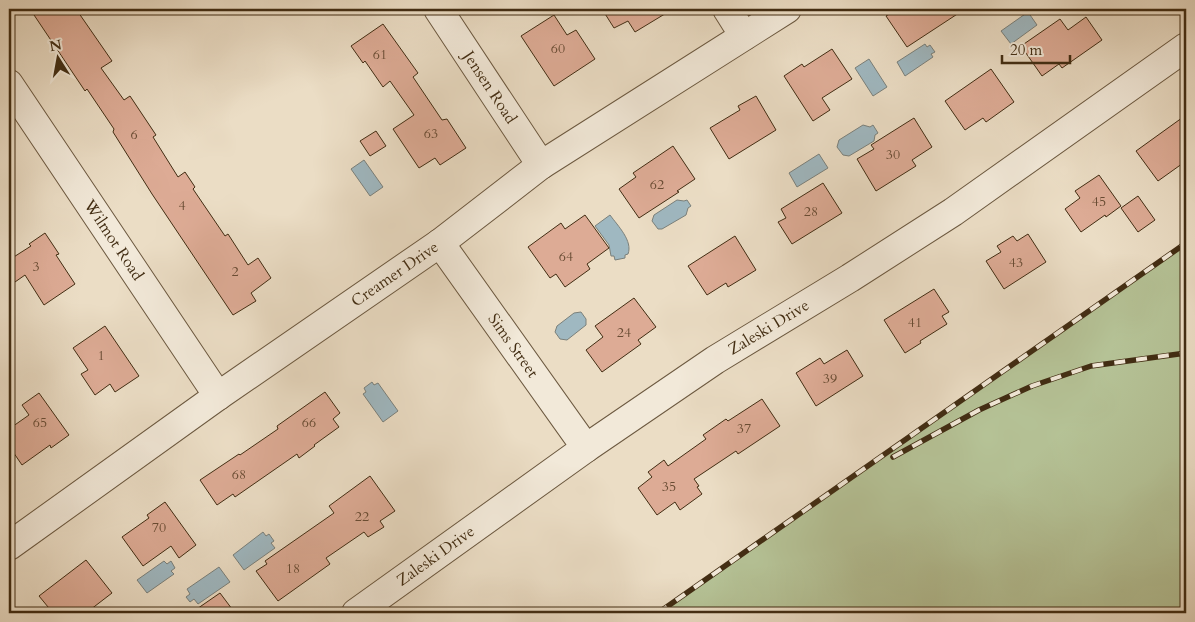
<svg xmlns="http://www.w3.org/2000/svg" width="1195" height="622" font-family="Cardo,serif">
<rect width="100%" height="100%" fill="#ebddc5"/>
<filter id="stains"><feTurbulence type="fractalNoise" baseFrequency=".004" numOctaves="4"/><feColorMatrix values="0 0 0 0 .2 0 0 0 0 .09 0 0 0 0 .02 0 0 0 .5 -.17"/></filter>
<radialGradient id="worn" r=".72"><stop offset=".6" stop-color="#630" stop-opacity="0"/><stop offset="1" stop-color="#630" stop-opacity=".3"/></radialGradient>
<path fill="#b5c296" stroke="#7c7854" d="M1186,243v370h-528z"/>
<g fill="#9fb8c1" stroke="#7a807b">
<path d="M1028,12l9,13 -26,19 -10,-13z"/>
<path d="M925,44l2,3 3,-2 5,7 -4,2 2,3 -28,19 -8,-14z"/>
<path d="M869,59l18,28 -14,9 -18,-28z"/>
<path d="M863,125l7,2 3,-2 5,8 -3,2 -1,6 -25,15 -6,-1 -6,-8 2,-7z"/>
<path d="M819,154l9,14 -31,19 -8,-14z"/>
<path d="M364,160l19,27 -13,9 -19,-27z"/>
<path d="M677,200l7,1 3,-1 4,6 -3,2 -2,7 -24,14h-4l-6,-8 2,-6z"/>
<path d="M610,215c8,11 23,26 18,39l-3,1v3l-10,2 -1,-4h-3l-2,-11 -14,-19z"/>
<path d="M581,312l5,7v6l-19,15 -7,-1 -5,-7 2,-6 17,-13z"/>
<path d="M372,382l2,3 4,-2 20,28 -15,11 -20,-28 3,-2 -2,-4z"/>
<path d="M263,532l3,4 3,-2 5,7 -3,2 4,5 -31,22 -11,-15z"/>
<path d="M164,561l3,3 4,-3 4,7 -4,3 3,3 -27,19 -10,-13z"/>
<path d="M219,567l11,15 -32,22 -4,-5 -4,3 -4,-5 4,-3 -3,-5z"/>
</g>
<g fill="#ddab95" stroke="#422d13">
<path d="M30,9h46l36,52 -11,7 23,32 6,-4 26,39 -3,2 25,40 7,-5 10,15 -2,2 32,47 3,-2 20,31 10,-7 13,20 -20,15 5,8 -23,14 -81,-121 -39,-62 1,-3 -27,-40 -2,2z"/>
<path d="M602,9h71l-38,23 -7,-11 -14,7z"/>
<path d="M898,9h67l-58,38 -21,-31z"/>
<path d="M554,15l13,20 9,-5 19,29 -41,27 -33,-50z"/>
<path d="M1086,17l16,23 -40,28 -3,-4 -17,12 -21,-30 39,-27 8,11z"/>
<path d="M383,24l35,49 -5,4 29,43 5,-1 19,29 -26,17 -5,-7 -16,10 -26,-39 21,-14 -24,-34 -7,6 -18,-26 -2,2 -12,-17z"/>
<path d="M832,49l20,30 -30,19 8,12 -17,11 -29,-45 18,-12 2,3z"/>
<path d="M991,69l23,33 -28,20 -3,-4 -18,12 -20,-29z"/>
<path d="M756,96l20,34 -47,29 -19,-31 30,-18 -2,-4z"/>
<path d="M1186,115v46l-28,20 -22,-30z"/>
<path d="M914,118l18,29 -20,13 4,6 -40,25 -19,-32 17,-10 -3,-4z"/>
<path d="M376,131l10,15 -16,10 -10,-15z"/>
<path d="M673,146l22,33 -18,12 2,1 -40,26 -20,-29 17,-12 -3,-4z"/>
<path d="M1099,175l22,31 -15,11 -1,-2 -24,17 -16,-23 15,-11 -5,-7z"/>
<path d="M823,183l19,30 -50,31 -14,-22 8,-4 -5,-9z"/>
<path d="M1138,196l17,24 -17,12 -17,-24z"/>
<path d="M585,215l24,33 -22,16 3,5 -25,18 -9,-13 -6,4 -22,-31 33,-24 4,6z"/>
<path d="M45,233l14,21 -3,1 19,29 -31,21 -19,-30 -10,7 -6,-9v-13l22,-14 -2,-2z"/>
<path d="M1028,234l18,28 -42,27 -18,-28 15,-9 -4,-6 16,-10 4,5z"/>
<path d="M735,236l21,34 -28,17 -2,-4 -19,12 -19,-29z"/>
<path d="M934,289l15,23 -7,4 5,8 -27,17 1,2 -16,10 -21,-33z"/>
<path d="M634,298l22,29 -18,13 3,4 -39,28 -16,-22 17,-13 -8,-11z"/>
<path d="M105,326l34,50 -24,16 -5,-8 -15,11 -14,-21 7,-4 -15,-22z"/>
<path d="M847,350l16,26 -47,30 -20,-33 24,-15 4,6z"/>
<path d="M325,392l15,21 -7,6 6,8 -25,18 1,1 -16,12 -2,-4 -62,43 -2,-3 -16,11 -17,-25 39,-26 1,1 38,-26 -1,-3z"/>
<path d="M39,393l30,42 -18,13 -1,-3 -28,20 -13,-19v-17l20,-14 -7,-10z"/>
<path d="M762,399l18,27 -42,28 -2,-3 -42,28 5,7 -2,1 5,7 -22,16 -5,-8 -18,13 -19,-27 14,-11 -4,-5 16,-12 4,6 38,-27 -3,-4 23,-16 2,2z"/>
<path d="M370,476l25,35 -15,10 4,6 -16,10 -4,-5 -38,26 4,6 -52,37 -22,-30 11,-7 -2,-3 69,-48 -5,-7z"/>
<path d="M165,502l31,43 -17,13 -8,-12 -28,20 -21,-29 27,-19 -2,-3z"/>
<path d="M86,560l26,33 -26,20h-33l-14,-17z"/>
<path d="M220,593l15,20h-44z"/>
</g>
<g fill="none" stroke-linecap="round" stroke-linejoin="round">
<g stroke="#6c5940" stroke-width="30">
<g id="minor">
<path id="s1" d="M438,9l103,156"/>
<path d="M727,9l17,27"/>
<path id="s2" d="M9,84l209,312"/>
<path id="s3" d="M440,243l146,205"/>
<path id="s4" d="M9,546l209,-150 222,-153 101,-78 246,-156"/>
<path id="s5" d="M356,613l230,-165 129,-88 135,-82 103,-66 233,-165"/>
</g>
</g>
<use href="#minor" stroke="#f2e9d9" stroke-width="28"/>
<g stroke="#422d13" stroke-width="5.5">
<g id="rail">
<path d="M893,457l86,-47 53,-24 59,-20 95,-13"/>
<path d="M658,613l528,-370"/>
</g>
</g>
<use href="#rail" stroke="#f2e9d9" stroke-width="4" stroke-dasharray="11" stroke-linecap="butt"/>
</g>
<g text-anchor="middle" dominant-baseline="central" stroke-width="4" stroke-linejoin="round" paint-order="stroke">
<g font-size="14" fill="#694c34">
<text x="558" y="48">60</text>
<text x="380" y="54">61</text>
<text x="431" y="133">63</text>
<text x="134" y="134">6</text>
<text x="893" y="154">30</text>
<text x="657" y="184">62</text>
<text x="1099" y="201">45</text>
<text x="182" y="205">4</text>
<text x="811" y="211">28</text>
<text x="566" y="256">64</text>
<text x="1016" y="262">43</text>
<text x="36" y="266">3</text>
<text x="235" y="271">2</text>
<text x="915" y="322">41</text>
<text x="624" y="332">24</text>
<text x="101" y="355">1</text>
<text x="830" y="378">39</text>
<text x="40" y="422">65</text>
<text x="309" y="422">66</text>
<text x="744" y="428">37</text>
<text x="239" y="474">68</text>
<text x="669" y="486">35</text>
<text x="362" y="516">22</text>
<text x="159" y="527">70</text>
<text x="293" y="568">18</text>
</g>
<g font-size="16" fill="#422d13" stroke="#f2e9d9">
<text stroke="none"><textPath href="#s1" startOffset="94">Jensen Road</textPath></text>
<text stroke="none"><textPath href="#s2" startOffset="188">Wilmot Road</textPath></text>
<text stroke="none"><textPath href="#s4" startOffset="472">Creamer Drive</textPath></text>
<text stroke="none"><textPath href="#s5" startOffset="502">Zaleski Drive</textPath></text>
<text stroke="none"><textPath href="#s3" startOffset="126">Sims Street</textPath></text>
<text stroke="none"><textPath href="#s5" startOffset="98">Zaleski Drive</textPath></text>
</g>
</g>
<rect width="1195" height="622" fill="none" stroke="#ebddc5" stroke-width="30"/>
<rect x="10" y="10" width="1175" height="602" fill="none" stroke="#422d13" stroke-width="2.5"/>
<rect x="15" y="15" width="1165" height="592" fill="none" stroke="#422d13"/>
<g transform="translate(58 58) rotate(349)" stroke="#f2e9d9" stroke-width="4" paint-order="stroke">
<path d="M0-4L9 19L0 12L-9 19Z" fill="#422d13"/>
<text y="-8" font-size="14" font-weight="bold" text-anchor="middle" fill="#422d13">N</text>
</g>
<path d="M1002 55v8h68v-8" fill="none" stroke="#422d13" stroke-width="2.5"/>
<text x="1010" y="55" font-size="15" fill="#422d13" stroke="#f2e9d9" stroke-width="4" paint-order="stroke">20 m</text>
<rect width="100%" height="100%" filter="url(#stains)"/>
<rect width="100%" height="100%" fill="url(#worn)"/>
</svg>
